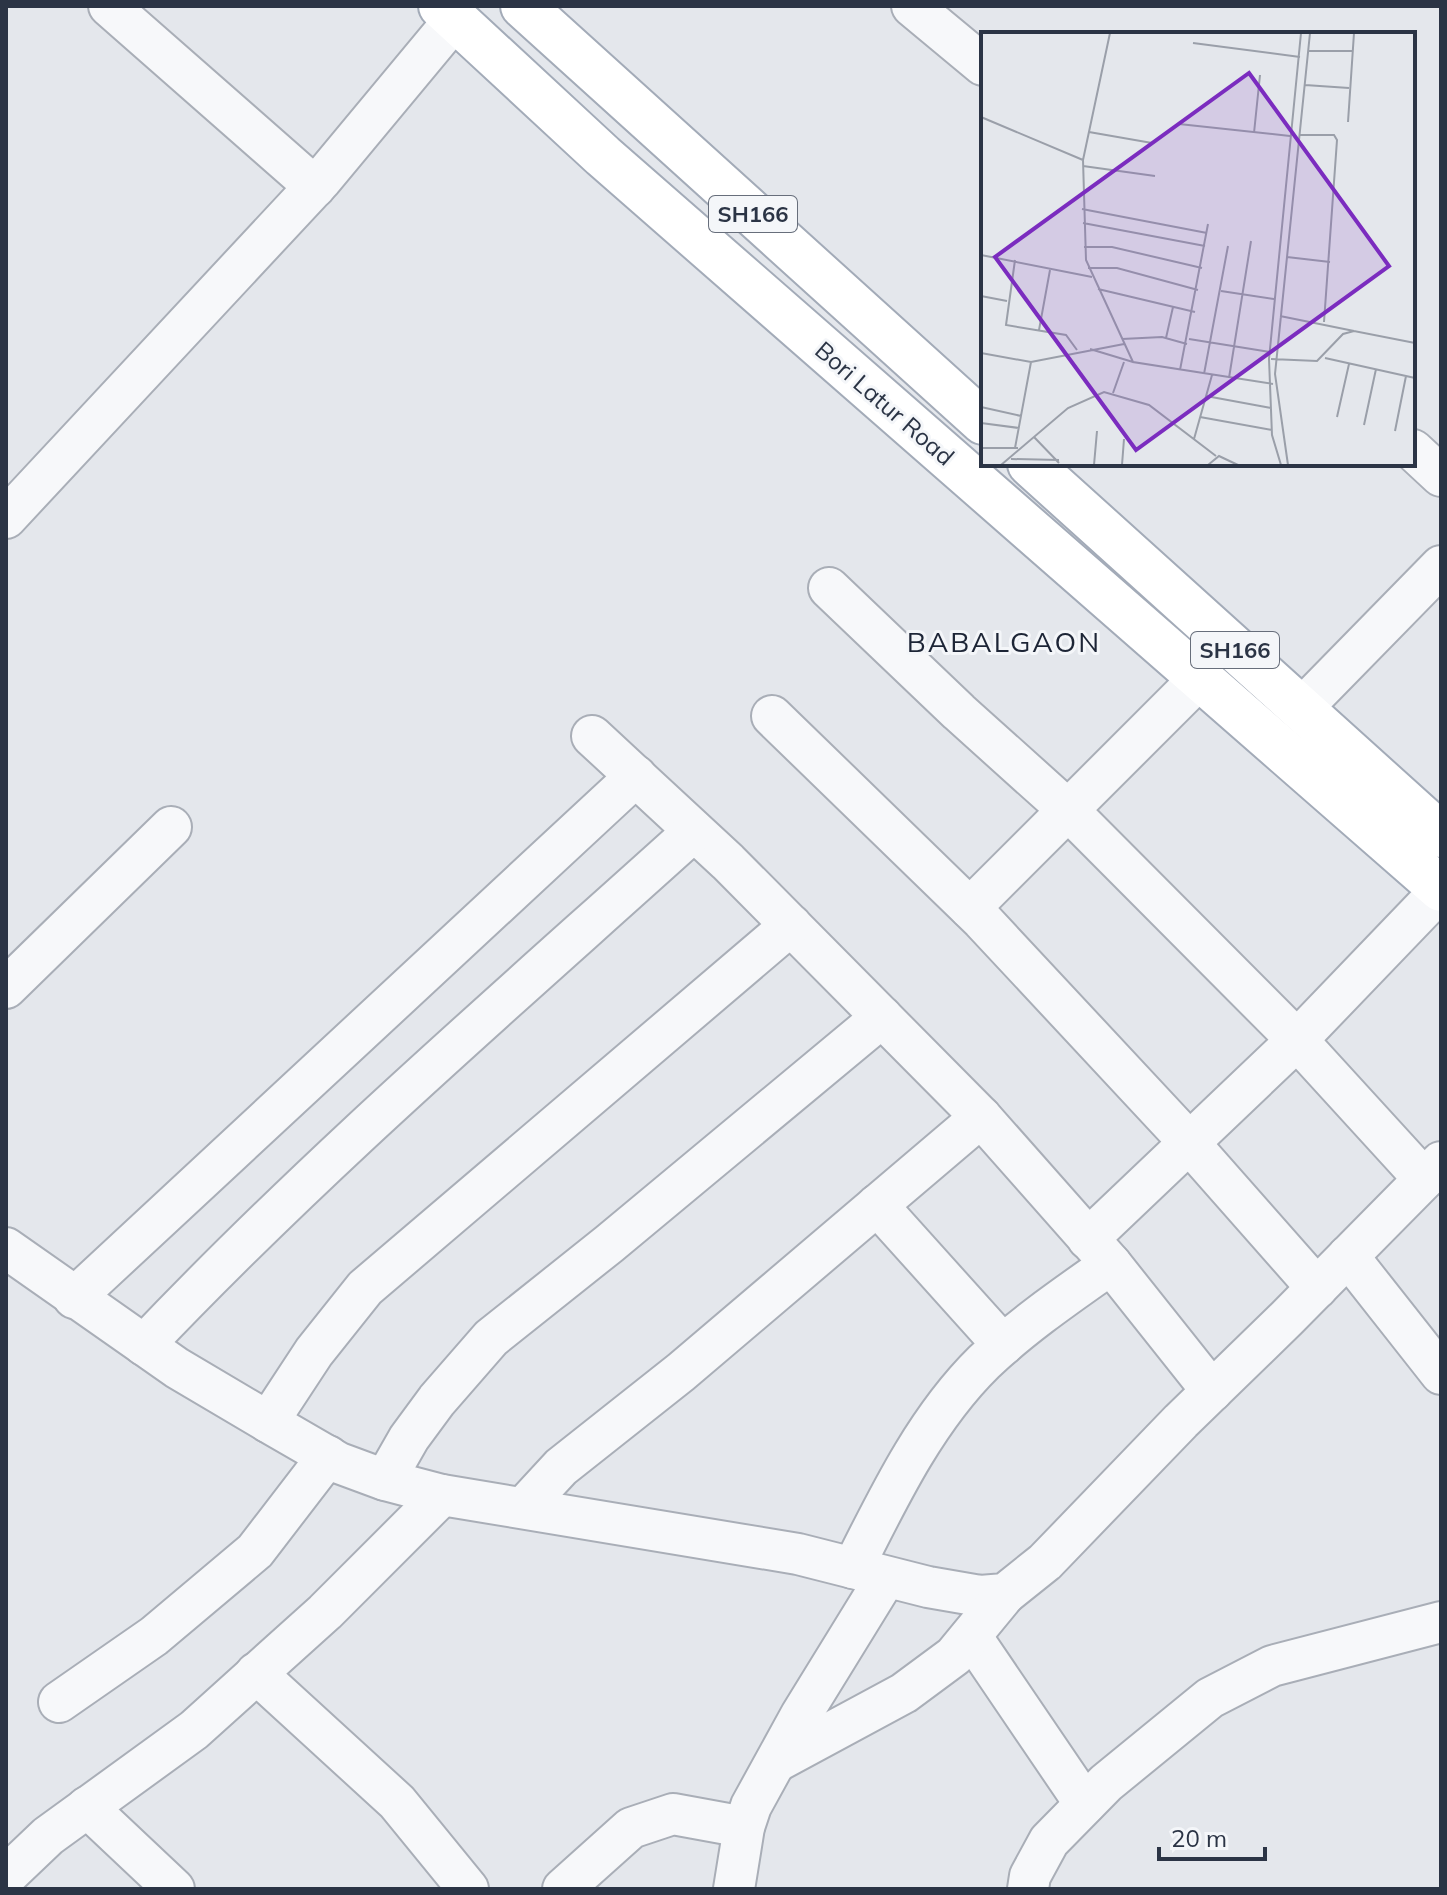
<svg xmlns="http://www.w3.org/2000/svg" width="1447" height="1895" font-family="Mulish,sans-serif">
<rect width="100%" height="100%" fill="#e4e7ec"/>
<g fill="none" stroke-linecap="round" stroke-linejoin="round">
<g stroke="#a9aeb7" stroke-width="44">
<g id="minor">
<path d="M109,6l206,181"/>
<path d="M912,6l71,59"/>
<path d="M1413,450l28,26"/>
<path d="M6,518l316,-339 133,-160"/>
<path d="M829,588l130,124 109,98 229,230 127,139"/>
<path d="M1301,709l140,-143"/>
<path d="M772,716l210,204 193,207 142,161"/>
<path d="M592,736l136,126 253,255 130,147 101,127"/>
<path d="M970,908l230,-230"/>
<path d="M6,988l165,-161"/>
<path d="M877,1205l126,140"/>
<path d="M1088,1239l209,-199 144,-150"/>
<path d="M6,1248l171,120 98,58 64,37 46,17 57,15 356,59 130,33 52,9 25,-2 40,-32 136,-141 106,-103 154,-156"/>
<path d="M1348,1256l93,118"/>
<path d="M74,1298l562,-522"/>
<path d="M144,1345c173,-182 364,-346 550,-514"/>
<path d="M268,1422l46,-70 51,-64 426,-363"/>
<path d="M385,1480l24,-42 28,-38 54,-62 118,-94 273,-227"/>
<path d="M524,1507l37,-40 120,-95 300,-255"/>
<path d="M853,1568c36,-72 73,-149 131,-206 39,-37 83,-67 127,-98"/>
<path d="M971,1636l114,168"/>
<path d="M256,1673l141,129 71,87"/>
<path d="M59,1702l95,-66 101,-85 73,-95"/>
<path d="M776,1762l128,-69 50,-37 51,-62"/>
<path d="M87,1807l87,82"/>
<path d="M6,1876l42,-40 146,-106 131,-118 117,-117"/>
<path d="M563,1889l68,-61 42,-14 71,13"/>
<path d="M734,1889l10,-62 7,-21 50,-91 85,-138"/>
<path d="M1028,1889l2,-13 19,-35 57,-58 104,-85 62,-32 169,-44"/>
</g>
</g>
<g stroke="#a3abb8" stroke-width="48">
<g id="major">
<path d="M441,6l162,150 838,733"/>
<path d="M523,6l460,416"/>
<path d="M1030,464l411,371"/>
</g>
</g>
<use href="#minor" stroke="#f7f8fa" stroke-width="40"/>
<use href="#major" stroke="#fff" stroke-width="44"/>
</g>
<g text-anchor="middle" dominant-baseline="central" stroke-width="6" stroke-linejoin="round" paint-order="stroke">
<g fill="#f4f6f9" stroke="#676e7b" stroke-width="2">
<rect x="709" y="196" width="88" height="36" rx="6"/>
<rect x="1191" y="632" width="88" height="36" rx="6"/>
</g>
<g font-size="22" font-weight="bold" fill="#2b3445">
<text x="753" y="214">SH166</text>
<text x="1235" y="650">SH166</text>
</g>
<g font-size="24" fill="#2b3445" stroke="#f4f6f9">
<text transform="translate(885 403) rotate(41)">Bori Latur Road</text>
</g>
<g font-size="28" letter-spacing="2" fill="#1d2536" stroke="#f4f6f9">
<text x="1004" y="641">BABALGAON</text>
</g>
</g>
<g transform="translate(981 32)">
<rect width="434" height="434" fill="#e4e7ec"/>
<path fill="none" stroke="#9a9fa9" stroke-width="2" d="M212,11l107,14M327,19h44M324,53l44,3M0,85l102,43 3,100 47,102 140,22M367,90l6,-89M198,92l111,12M108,100l63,11M273,101l6,-58M318,103h35l3,5 -13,182M102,128l27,-127M102,134l72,10M101,177l125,24M102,191l122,23M103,215h28l90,21M0,223l111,22M306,225l43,5M34,228l-9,65 60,10 11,15M107,236h29l81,22M117,257l97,23M240,259l53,8M0,264l26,5M299,284l74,15M58,298l11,-60M185,306l7,-31M141,307l40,-2 25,7M208,307l81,13M109,317l43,13M0,321l50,9 93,-18M344,326l90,20M290,327l46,2 26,-27 11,-3 61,12M199,338l28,-146M223,342l24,-128M248,346l22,-137M132,361l11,-31M225,364l65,12M0,375l40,9M219,385l72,13M356,385l12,-53M0,391l38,5M383,393l12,-56M414,399l11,-55M53,405l25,26M213,407l18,-64M0,416h37M34,416l16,-86M30,427l48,1M20,433l67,-57 36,-16 45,13 67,51M113,433l3,-34M141,433l2,-26M227,433l11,-9 19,9M300,433l-9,-30 -3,-76 32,-326M307,433l-13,-91 35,-341"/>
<path fill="#7b2cbf" fill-opacity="0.15" stroke="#7b2cbf" stroke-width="4" d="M268,41l140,193 -253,184 -141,-193z"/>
<rect width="434" height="434" fill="none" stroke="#2b3445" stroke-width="4"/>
</g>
<rect width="1447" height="1895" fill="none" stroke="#2b3445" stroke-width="16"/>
<path d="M1159 1847v12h106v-12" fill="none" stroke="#2b3445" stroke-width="4"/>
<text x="1171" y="1847" font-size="24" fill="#2b3445" stroke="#f4f6f9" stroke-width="6" paint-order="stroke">20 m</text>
</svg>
